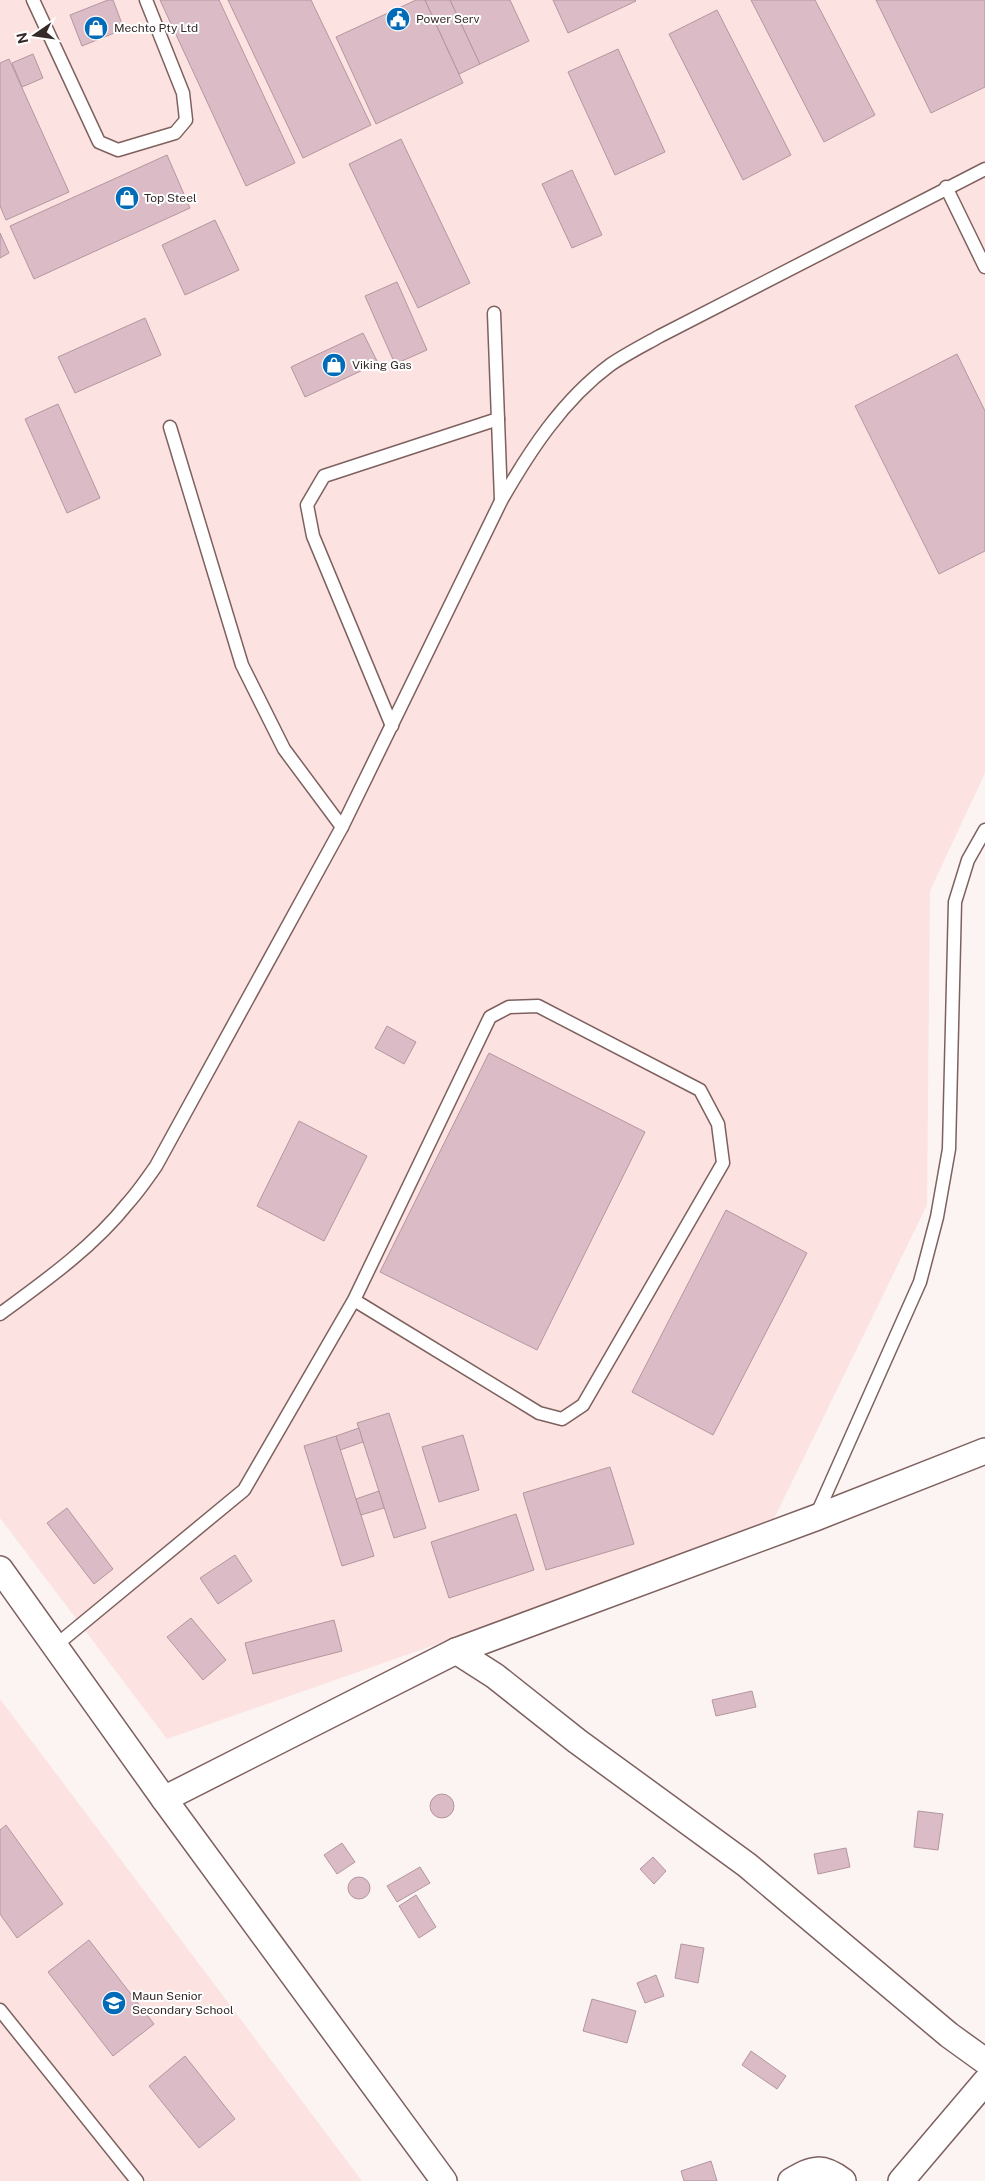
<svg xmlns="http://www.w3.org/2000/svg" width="985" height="2181" font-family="'Public Sans',sans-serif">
<rect width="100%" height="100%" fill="#fbf4f3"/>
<g fill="#fce2e0">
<path d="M0,0h985v773l-55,118 -3,314 -157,322 -603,212 -167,-221z"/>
<path d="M0,1699l94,125 268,357h-362z"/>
</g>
<g fill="#dbbcc6" stroke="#b4969f">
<path d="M108,0h5l11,29 -42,17 -12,-31z"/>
<path d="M160,0h59l76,163 -49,23z"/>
<path d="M228,0h83l60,125 -68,33z"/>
<path d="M416,0h9l38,83 -87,41 -40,-87z"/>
<path d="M425,0h25l30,64 -21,10z"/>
<path d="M450,0h60l19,41 -49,23z"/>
<path d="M553,0h82l1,1 -68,32z"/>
<path d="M751,0h64l60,115 -51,27z"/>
<path d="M876,0h109v87l-54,26z"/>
<path d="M717,10l74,145 -48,25 -74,-146z"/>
<path d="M618,49l47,103 -50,23 -47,-103z"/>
<path d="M33,54l10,24 -21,9 -10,-24z"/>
<path d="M9,59l60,133 -63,28 -6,-14v-143z"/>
<path d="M401,139l69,144 -52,25 -69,-144z"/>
<path d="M167,155l23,53 -156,71 -24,-53z"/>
<path d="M572,170l30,65 -30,13 -30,-64z"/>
<path d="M215,220l24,50 -54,25 -23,-50z"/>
<path d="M0,233l9,20 -9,5z"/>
<path d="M397,282l30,68 -32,14 -30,-68z"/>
<path d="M145,318l16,37 -86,38 -17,-36z"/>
<path d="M363,333l15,30 -73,34 -14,-30z"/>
<path d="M957,354l28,57v140l-46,23 -84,-168z"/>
<path d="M58,404l42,94 -33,15 -42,-94z"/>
<path d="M387,1026l29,16 -12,22 -29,-16z"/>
<path d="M489,1053l156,79 -108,218 -157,-78z"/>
<path d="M299,1121l68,35 -43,85 -67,-35z"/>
<path d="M726,1210l81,43 -94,182 -81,-43z"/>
<path d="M389,1413l37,115 -32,10 -37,-115z"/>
<path d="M359,1428l4,14 -23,8 -4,-14z"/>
<path d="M463,1435l16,55 -40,12 -17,-55z"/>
<path d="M336,1436l38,120 -32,10 -38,-120z"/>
<path d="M610,1467l24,77 -88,26 -23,-77z"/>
<path d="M379,1491l5,17 -23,7 -5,-16z"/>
<path d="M67,1508l46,61 -19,15 -47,-61z"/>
<path d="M516,1514l18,56 -85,28 -18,-56z"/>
<path d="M235,1555l17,26 -34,23 -18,-26z"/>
<path d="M191,1618l35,42 -23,20 -36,-43z"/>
<path d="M334,1620l8,31 -89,23 -8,-31z"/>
<path d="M752,1691l4,16 -40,9 -4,-16z"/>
<circle cx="442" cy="1806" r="12"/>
<path d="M918,1811l25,3 -5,36 -24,-3z"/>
<path d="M6,1825l57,79 -46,34 -17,-24v-84z"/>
<path d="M342,1843l13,19 -18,12 -13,-19z"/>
<path d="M846,1848l4,19 -32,7 -4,-20z"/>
<path d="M653,1857l13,14 -12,13 -14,-15z"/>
<path d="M420,1867l10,16 -33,19 -10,-16z"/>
<circle cx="359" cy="1888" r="11"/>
<path d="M416,1895l20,32 -17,11 -20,-32z"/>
<path d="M89,1940l65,84 -41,32 -65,-84z"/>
<path d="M681,1944l23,4 -6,35 -23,-5z"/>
<path d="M656,1975l8,21 -19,7 -8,-20z"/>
<path d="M592,1999l44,12 -9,32 -44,-12z"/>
<path d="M751,2051l35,25 -9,13 -35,-24z"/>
<path d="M185,2056l50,63 -36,29 -50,-62z"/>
<path d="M711,2161l6,20h-33l-3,-10z"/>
</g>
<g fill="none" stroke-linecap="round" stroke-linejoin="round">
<g stroke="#7e615f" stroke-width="15">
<g id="service">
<path d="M33,0l66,142 19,8 57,-17 11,-13 -3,-27 -37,-93"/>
<path d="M946,187l39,80"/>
<path d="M494,313l7,187"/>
<path d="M170,427l72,238 42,84 58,78"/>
<path d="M392,726l-79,-190 -6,-31 17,-29 174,-57"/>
<path d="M0,1314c45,-33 93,-67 128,-111 10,-11 19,-24 28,-37l186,-339 159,-326c29,-51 62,-101 109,-136 16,-11 34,-20 50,-29l325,-167"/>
<path d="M816,1516l104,-234 17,-65 12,-68 6,-247 13,-42 17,-30"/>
<path d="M55,1646l189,-156 110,-190 136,-283 19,-10 29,-1 162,84 18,34 5,39 -140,242 -21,14 -23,-6 -185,-113"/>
<path d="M0,2010l137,171"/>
</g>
</g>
<g stroke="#7e615f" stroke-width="28">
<g id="minor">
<path d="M0,1569l164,230 280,382"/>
<path d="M456,1651l39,25 82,65 170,124 202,170 36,26"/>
<path d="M164,1799l292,-148 359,-133 170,-67"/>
<path d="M791,2181c22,-13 31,-16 52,0"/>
<path d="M901,2181l84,-99"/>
</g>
</g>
<use href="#service" stroke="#fff" stroke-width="12"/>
<use href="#minor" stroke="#fff" stroke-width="25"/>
</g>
<defs>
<g id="civic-disc" transform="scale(1.25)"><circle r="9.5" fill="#016bb7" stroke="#fff"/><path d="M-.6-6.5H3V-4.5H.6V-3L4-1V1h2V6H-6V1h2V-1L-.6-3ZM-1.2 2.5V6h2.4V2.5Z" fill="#fff"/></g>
<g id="shop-disc" transform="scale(1.25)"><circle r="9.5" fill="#016bb7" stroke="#fff"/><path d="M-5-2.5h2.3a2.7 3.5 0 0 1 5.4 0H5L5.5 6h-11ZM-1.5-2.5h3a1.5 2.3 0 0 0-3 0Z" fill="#fff"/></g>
<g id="school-disc" transform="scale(1.25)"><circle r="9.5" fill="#016bb7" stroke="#fff"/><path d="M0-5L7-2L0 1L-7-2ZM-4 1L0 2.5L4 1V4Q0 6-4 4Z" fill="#fff"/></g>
</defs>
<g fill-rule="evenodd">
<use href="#civic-disc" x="398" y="19"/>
<use href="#shop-disc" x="96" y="28"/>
<use href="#shop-disc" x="127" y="198"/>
<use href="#shop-disc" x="334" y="365"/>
<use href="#school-disc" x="114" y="2003"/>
</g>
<g text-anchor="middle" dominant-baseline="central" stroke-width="4" stroke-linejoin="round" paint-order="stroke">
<g font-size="12" fill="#362a29" stroke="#fff" text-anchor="start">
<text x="416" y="19">Power Serv</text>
<text x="114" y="28">Mechto Pty Ltd</text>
<text x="144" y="198">Top Steel</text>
<text x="352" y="365">Viking Gas</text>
<text x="132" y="1996">Maun Senior<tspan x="132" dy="14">Secondary School</tspan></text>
</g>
</g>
<g transform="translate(35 35) rotate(257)" stroke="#ffffff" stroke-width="4" paint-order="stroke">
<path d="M0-4L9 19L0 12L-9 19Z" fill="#362a29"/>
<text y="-8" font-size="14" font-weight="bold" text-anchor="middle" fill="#362a29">N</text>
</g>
</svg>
